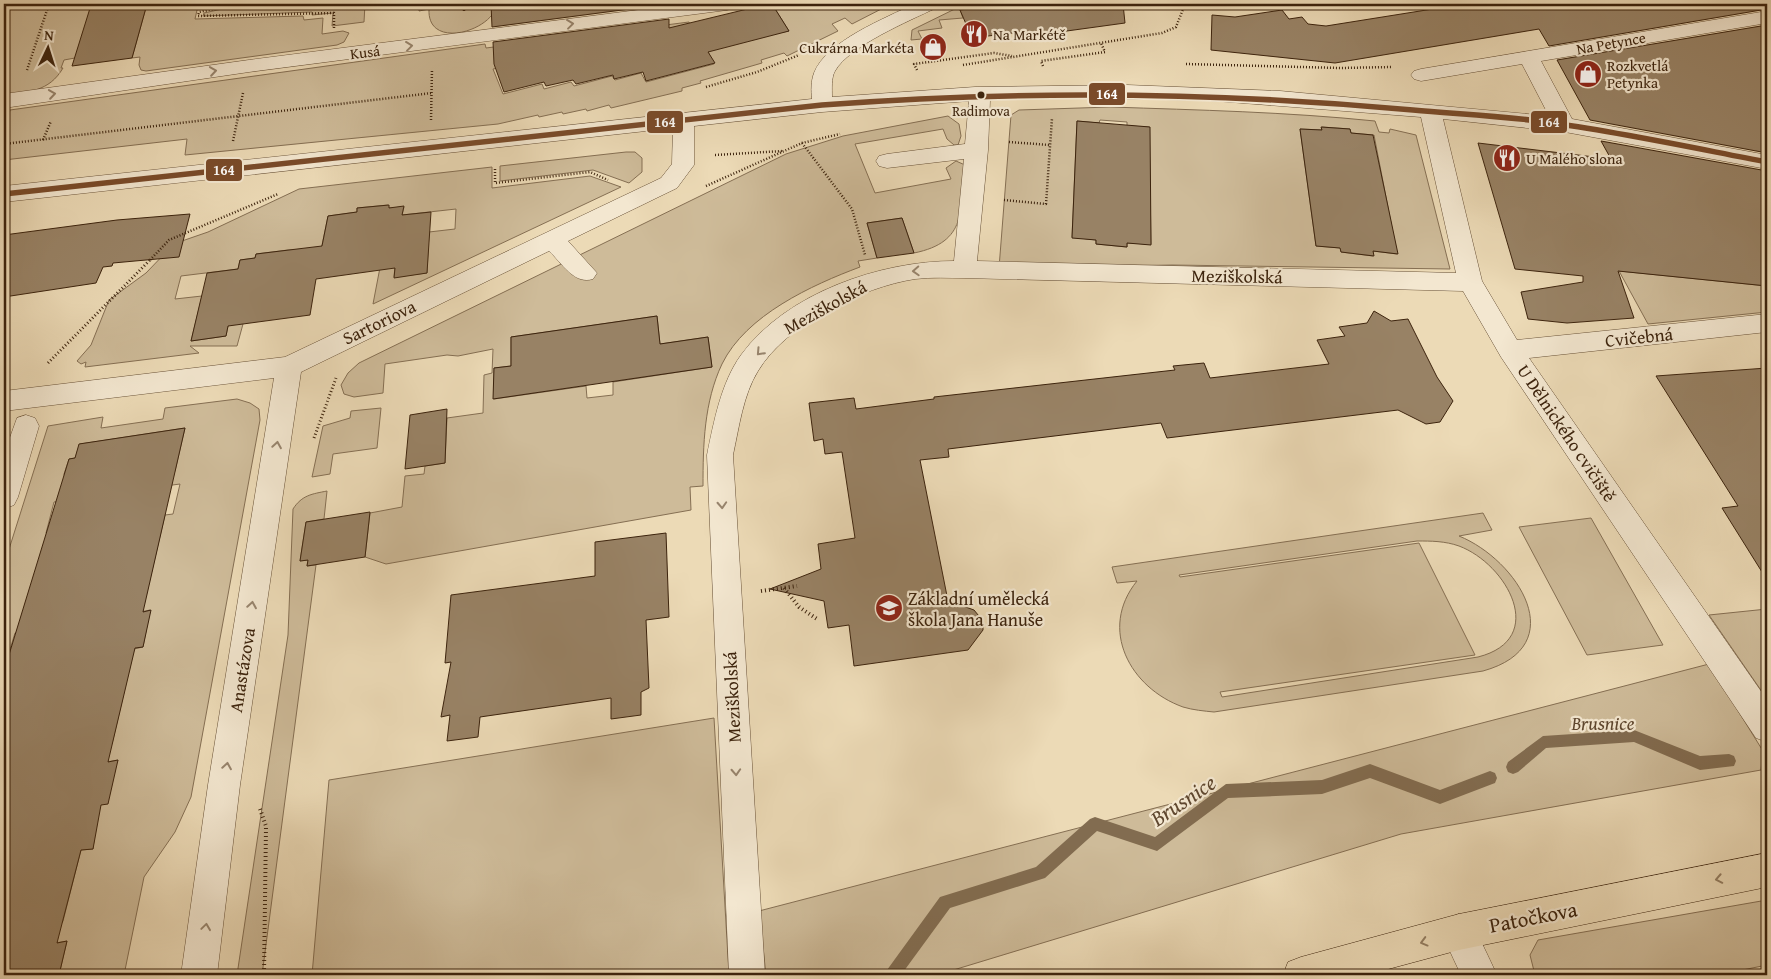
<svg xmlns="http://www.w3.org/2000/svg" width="1771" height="979" font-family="'Gentium Book Plus',serif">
<rect width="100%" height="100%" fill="#ecdab6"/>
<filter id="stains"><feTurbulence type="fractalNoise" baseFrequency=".004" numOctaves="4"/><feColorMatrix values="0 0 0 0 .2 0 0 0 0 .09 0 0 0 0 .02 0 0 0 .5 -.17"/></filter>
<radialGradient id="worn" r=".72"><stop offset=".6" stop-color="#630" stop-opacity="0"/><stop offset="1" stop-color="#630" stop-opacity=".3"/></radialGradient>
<g fill="#cebb99" stroke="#856f53" fill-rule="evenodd">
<path d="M4,4h89l-18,54 -11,2 -3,8h2c-14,24 -35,24 -59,27v-38l5,-11h-5v-23l5,-11h-5z"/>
<path d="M147,4h86l-36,6 -2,9 108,-3 1,4 19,-2 -1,16 21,-3 6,2 -5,9 -7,3 -191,26 -5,-1 -2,-5 1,-8 -8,1z"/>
<path d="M245,4h120l-1,18 -32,4 1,-13 -21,2v-3l-109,4 1,-3z"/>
<path d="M419,4h80l-7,1 2,7c-13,22 -67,35 -65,-3l-10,2z"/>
<path d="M772,4h119l-39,20 -7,-6 -13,6 6,7 -51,25 -3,-3 -23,7 1,3 -62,18 1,2 -19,5v3l-71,17 -2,-3 -22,6 -1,-2 -23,5 -1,-2 -23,5 -1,-2 -40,9 -313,31 2,-16 -183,21v-35l3,-1 3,-14 475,-66 1,4 203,-26 3,6 -199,41 10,25 39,-10 2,5 27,-7 3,4 38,-10 3,4 26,-7 5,9 68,-18 -8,-17 83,-16z"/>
<path d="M965,4h16l2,3 -23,3 3,8 -24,2 3,8 -24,3 4,8 -11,1 1,-10z"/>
<path d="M1110,107c89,3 177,5 265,14l4,11 10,1 1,-4 26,6 34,134 -278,-4 -173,3 12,-153 8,-5zM1100,120l27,2v4l22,1 2,117 -24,-1v4l-31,-3v-4l-24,-3 5,-116 22,2zM1322,127l28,2 1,4 23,2 23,119 -24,-3v5l-32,-4v-4l-25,-2 -16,-117 22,1z"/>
<path d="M948,116l11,8 2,12 -3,9h-4l-7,-6 -4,-10 -88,15 20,49 76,-14 -5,-11 10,-7 9,4c-5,45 3,77 -51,88l-12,-35 -35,5 10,35 -19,3 2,6c-48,18 -114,48 -138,97 -18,38 -19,81 -19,122l-13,1 1,23 -305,54 -21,-7 5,-44 32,-6 3,-31 19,-2 1,-8 20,-3 2,-45 36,-5 1,-38 8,-2 1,-24 -35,7 -11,-1 -62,9 -2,29 -29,4 -10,-3 -3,-9 7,-12 11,-10 427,-209 57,-18zM657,316l3,28 48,-7 4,30 -99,15v13l-26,3 -1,-12 -92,13v-31l17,-2v-29z"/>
<path d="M626,152h9l7,6v14l-13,11 -36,-13 -93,11v-15z"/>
<path d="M492,167v21l98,-12 31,11 -248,117 9,-47 14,-2 -2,22 33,-4 2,-41 26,-3 1,-20 -54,6 2,-8 -15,1 -1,-3 -31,3v4l-29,4 -7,34h-33l-32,4 -1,4 -15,2 -2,9 -57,7 -6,23 27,-3 -11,45 35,-5 5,-24 12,12 -6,22h-47l9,7 -114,14 1,-5 -5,2 -4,-3 14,-16 18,-45 37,-27 25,-26 8,-5 29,-10 91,-43z"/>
<path d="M1619,271l148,15v26l-119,12z"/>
<path d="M237,399l13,4 9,6 1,11 -69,377 -16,35 -31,45 -20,98h-65l8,-34 -18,3 14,-23 18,-71 12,-1 5,-44 20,-45 -18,3 4,-18 8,-1 22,-95 9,-2 7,-37 -15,3 11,-17 19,-81 8,-1 7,-30 -15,2 10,-15 10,-43 -105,16 -5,14 -6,1 -5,15 6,25 -16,3 -8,31h7l-21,97 -17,3 -11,36 9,-1 -9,30v-133l44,-139 55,-9 -2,11 62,-9 2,-11z"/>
<path d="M381,408l-4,40 -44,6 -3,20 -18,3 11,-51 27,-8 1,-7z"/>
<path d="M327,491l-3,28 -18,3 -6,39 8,-1 -1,6 9,-1 -54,410h-25l51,-340 5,-126c9,-14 19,-15 34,-18z"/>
<path d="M1483,513l9,17 -33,6c59,24 114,110 24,135l-269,41c-10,-1 -21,-2 -31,-5 -53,-19 -85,-78 -46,-126l-20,2 -5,-16zM1417,541c14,0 28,0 42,5 48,18 90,93 19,111l-256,40 -2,-5 255,-37 -56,-112 -239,34 -1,-2z"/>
<path d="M1591,518l72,127 -76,10 -68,-128z"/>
<path d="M1767,609v90l-58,-84z"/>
<path d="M1709,664l54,87 -2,19 -360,64 -464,141h-171l-7,-64z"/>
<path d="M714,718l15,257h-417l17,-195z"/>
<path d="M1767,900v65l-49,10h-183l-5,-20 8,-15z"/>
</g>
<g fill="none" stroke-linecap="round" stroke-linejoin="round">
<g fill="#826c50" fill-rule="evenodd">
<path d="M1634,730l66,26 29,-2 5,2 2,5 -2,5 -34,4 -66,-28 -88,6 -28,24 -5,2 -5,-2 -2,-5 2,-5 35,-26z"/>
<path d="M1370,764l70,26 50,-19 5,2 2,5 -2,5 -55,21 -70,-26 -48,16 -94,4 -71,53 -60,-20 -52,47 -95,30 -49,67h-16l2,-5 53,-73 96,-30 54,-48 5,-2 60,20 71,-53 96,-4z"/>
</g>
</g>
<g fill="#988265" stroke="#3c230d">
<path d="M102,4h45l-15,54 -60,8 19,-61z"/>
<path d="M491,4h177l-176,23z"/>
<path d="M768,4h4l17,27 -81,21 7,11 -69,18 -3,-9 -29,7 -1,-4 -37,9 -3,-4 -27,6 -2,-4 -40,10 -10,-28 -1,-22 176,-23v9z"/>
<path d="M981,4h142l2,19 -102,14 -3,-5 -48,6 -12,-28 23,-3z"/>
<path d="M1464,4h303v5l-218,37 -10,-17 -204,34 -124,-13 1,-35 23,2 47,-7 7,9 13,-2 6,7 18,2z"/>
<path d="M1767,25v128l-177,-33 -33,-60z"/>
<path d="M1077,121l73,6 1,118 -24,-2v4l-31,-3v-4l-24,-2z"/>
<path d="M1321,127l29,2 1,4 22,2 25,119 -25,-3 1,5 -33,-4 -1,-4 -24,-2 -16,-117 22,1z"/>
<path d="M1601,141l166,30v115l-149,-15 16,47 -67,5 -39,-4 -7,-27 62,-10v-6l-68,-7 -37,-126 133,16z"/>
<path d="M389,205v3l15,-2 -2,9 29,-3 -4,61 -33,5 1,-10 -79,11 -6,36 -82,11 -2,10 -35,5 16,-68 31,-4 2,-9 15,-2 1,-4 66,-8 6,-30 29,-4v-4z"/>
<path d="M190,214l-11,43 -66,6 -1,3 -9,1 -7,16 -92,14v-62l113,-15z"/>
<path d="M902,218l12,35 -37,5 -10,-35z"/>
<path d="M1374,311l17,10 17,-2 29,58 16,24 -13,21 -14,2 -28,-14 -231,28 -6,-15 -213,26 1,8 -29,3 28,141 10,-2 2,6 14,5 9,11v9l-15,20 -114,16 -5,-41 -21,3 -4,-27 -54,-12 51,-20 -3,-25 37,-6 -13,-86 -17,2 -2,-15 -9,2 -5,-38 45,-5 2,11 78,-10v-2l241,-27 -2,-4 31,-3 6,15 119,-14 -12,-24 28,-4 -6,-9 28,-4z"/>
<path d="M657,316l3,28 48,-7 4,30 -219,32 1,-31 17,-2v-29z"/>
<path d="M1767,368v212l-45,-72 16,-2 -82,-130z"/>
<path d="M447,409l-2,54 -40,6 5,-54z"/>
<path d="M185,428l-42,184 8,-2 -8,37 -8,1 -27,114 10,-2 -10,44 -7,1 -8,44 -12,1 -24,93 10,-2 -8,34h-55v-304l65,-212 6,-1 4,-14z"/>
<path d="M370,512l-5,45 -58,9 1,-6 -8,1 6,-39z"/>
<path d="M666,533l3,84 -23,3 3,68 -8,4v23l-30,4v-21l-131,19 -2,20 -31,4 3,-26 -9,2 10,-55 -6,1 6,-68 144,-19v-34z"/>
</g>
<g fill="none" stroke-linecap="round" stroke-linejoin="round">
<g stroke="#685137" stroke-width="1">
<g id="minor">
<path d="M685,4h51l-2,4 -7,2 -478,62 -245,36v-14l245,-34z"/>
<path d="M914,4h24l-2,4c-27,13 -87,38 -101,63 -4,7 -3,18 -3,26l143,-10 152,-2 153,6 269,25 -27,-52 -101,17 -7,-2 -3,-4 3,-4 7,-2 346,-58v12l-226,38 31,58 195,36v14l-202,-37 -122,-13 39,162 35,59 250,-26v18l-238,26 238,342v42l-11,-4 -255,-381 -38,-66 -498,-13c-16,0 -33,-1 -50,1 -52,8 -129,45 -157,92 -15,24 -19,57 -25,84l32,520h-36l-22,-520c7,-34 14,-72 34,-100 45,-62 140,-94 213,-94l10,-102 -77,9 -8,-2 -3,-5 3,-5 8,-2 78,-10 4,-43 -147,11 -128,14v39l-17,23 -109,53 29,32 -4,6c-19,6 -31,-16 -44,-28l-248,121 -61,413 -23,190h-36l27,-190 66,-407 -270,33v-20l281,-34 376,-179 11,-14 1,-36 -669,74v-16l808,-87c-1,-8 -1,-18 2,-26 12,-32 72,-55 100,-69zM1051,98l153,2 217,17 35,156 -479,-12 11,-111 2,-50z"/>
<path d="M26,415l9,3 4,8 -21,71 -4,8 -10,4v-55l13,-36z"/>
<path d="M1459,914l12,6 26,55h-36l-20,-43 6,-12z"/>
</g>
</g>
<g stroke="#3c230d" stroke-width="1">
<path id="major" d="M1767,853v34l-308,63 -93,25h-83l5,-13 13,-5 158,-43z"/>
</g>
<g stroke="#3c230d" stroke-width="2.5" stroke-dasharray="1 2" stroke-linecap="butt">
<path d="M239,4l-40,8 -1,4 136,-3v16"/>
<path d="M464,4v8"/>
<path d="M1186,64l154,4 52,-1"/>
<path d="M963,65l199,-32 14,-6 9,-23"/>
<path d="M1043,66l-2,-5 64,-9 -4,-9"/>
<path d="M27,70l22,-66"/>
<path d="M917,70l-3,-6 80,-11 18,3"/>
<path d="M706,87l51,-15 42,-17"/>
<path d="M431,120l1,-51"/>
<path d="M43,140l8,-19"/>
<path d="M233,141l10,-48"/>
<path d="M1009,142l41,3"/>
<path d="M802,143l50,66 13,46"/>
<path d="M4,144l428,-51"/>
<path d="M715,155l68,-4"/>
<path d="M495,169v14l95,-11 18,8"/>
<path d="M706,186l96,-43 38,-9"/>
<path d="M1004,200l42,4 6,-86"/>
<path d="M150,260l19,-20 109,-46"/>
</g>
<g stroke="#3c230d" stroke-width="3" stroke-dasharray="1 2.5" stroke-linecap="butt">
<path d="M48,363l103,-104"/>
<path d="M314,438l22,-60"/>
</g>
<g stroke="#3c230d" stroke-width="4" stroke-dasharray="1 3" stroke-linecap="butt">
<path d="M784,588l15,19 18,12"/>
<path d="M761,591l36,-5"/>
<path d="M260,809l6,17 -2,149"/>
</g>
<use href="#minor" fill="#f3e7d0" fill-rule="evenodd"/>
<use href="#major" fill="#ecdab6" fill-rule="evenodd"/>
<g stroke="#f3e7d0" stroke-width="9">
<path id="bus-1" d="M4,194l818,-89c198,-15 394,-13 591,5 45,4 89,6 133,12 74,10 148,26 221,40"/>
</g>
<use href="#bus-1" stroke="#7a4b2a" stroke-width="5.5"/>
</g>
<defs><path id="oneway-chevron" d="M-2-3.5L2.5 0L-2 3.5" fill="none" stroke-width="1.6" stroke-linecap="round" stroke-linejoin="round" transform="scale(1.25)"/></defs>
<g stroke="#98856e">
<use href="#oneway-chevron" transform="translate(570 24) rotate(-7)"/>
<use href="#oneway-chevron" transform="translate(409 46) rotate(-7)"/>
<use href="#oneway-chevron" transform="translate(213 71) rotate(-8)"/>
<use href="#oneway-chevron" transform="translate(52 94) rotate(-8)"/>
<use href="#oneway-chevron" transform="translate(916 271) rotate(177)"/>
<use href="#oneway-chevron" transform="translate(760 352) rotate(133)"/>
<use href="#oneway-chevron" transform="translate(277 445) rotate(-81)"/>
<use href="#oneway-chevron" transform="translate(722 505) rotate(87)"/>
<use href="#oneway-chevron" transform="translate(252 605) rotate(-81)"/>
<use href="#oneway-chevron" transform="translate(227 766) rotate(-81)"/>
<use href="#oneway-chevron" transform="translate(736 772) rotate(87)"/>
<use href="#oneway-chevron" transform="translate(206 927) rotate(-82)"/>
</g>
<g stroke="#947e62">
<use href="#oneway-chevron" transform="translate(1719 879) rotate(169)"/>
<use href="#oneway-chevron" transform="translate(1424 942) rotate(165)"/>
</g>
<defs>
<g id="restaurant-disc" transform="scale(1.4375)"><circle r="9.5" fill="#8f2418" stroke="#f3e7d0"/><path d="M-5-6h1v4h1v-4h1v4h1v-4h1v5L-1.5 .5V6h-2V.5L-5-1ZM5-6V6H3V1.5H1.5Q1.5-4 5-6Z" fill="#fff"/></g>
<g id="shop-disc" transform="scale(1.4375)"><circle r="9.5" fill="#8f2418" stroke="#f3e7d0"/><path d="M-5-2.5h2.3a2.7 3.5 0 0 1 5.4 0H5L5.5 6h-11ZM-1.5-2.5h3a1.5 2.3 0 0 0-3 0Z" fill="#fff"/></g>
<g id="school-disc" transform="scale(1.4375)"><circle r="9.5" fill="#8f2418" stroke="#f3e7d0"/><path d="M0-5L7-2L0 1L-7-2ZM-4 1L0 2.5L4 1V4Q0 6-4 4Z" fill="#fff"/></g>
</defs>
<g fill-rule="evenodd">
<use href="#restaurant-disc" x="974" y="34"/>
<use href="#shop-disc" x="933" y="47"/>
<use href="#shop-disc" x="1588" y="74"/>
<use href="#restaurant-disc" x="1507" y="158"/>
<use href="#school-disc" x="889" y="608"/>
</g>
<circle fill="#3c230d" stroke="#f3e7d0" stroke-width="2" cx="981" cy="95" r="4.5"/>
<g text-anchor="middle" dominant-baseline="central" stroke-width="4.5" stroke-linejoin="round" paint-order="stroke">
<g font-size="14" fill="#3c230d" stroke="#f3e7d0">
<text x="981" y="111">Radimova</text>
</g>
<g font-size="15" fill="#3c230d" stroke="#f3e7d0" text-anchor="start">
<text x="993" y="34">Na Markétě</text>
<text x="914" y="47" text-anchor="end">Cukrárna Markéta</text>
<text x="1607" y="65">Rozkvetlá<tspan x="1607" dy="17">Petynka</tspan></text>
<text x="1526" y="158">U Malého slona</text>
</g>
<g font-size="15" fill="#3c230d" stroke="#f3e7d0">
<text transform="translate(1611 43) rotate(-10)">Na Petynce</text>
<text transform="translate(365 52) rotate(-7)">Kusá</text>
</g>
<g font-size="18" fill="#3c230d" stroke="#f3e7d0">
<text transform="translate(1237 276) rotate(1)">Meziškolská</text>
<text transform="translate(825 307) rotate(-29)">Meziškolská</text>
<text transform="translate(379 322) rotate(-26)">Sartoriova</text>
<text transform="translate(1639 337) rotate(-6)">Cvičebná</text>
<text transform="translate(1567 433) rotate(56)">U Dělnického cvičiště</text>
<text transform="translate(242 670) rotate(-81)">Anastázova</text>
<text transform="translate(732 697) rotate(-93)">Meziškolská</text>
</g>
<g font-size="18" fill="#3c230d" stroke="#f3e7d0" text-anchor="start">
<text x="908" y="598">Základní umělecká<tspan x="908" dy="21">škola Jana Hanuše</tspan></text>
</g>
<g font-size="19" font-style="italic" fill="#5f472f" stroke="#f3e7d0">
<text x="1603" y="723">Brusnice</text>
</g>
<g font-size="21" fill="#3c230d" stroke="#f3e7d0">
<text transform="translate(1533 917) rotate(-11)">Patočkova</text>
</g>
<g font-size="22" font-style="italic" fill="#5f472f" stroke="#f3e7d0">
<text transform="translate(1183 800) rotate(-34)">Brusnice</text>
</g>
</g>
<g stroke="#f3e7d0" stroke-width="2">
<rect x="1088" y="82" width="38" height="24" rx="5" fill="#7a4b2a"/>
<rect x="646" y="110" width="38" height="24" rx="5" fill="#7a4b2a"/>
<rect x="1530" y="110" width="38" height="24" rx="5" fill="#7a4b2a"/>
<rect x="205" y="158" width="38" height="24" rx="5" fill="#7a4b2a"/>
</g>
<g font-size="14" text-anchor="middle" font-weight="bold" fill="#fff">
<text x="1107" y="99">164</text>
<text x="665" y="127">164</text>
<text x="1549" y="127">164</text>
<text x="224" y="175">164</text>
</g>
<rect width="1771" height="979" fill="none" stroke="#ecdab6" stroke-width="20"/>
<rect x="5" y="5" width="1761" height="969" fill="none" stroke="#3c230d" stroke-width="2.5"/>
<rect x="10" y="10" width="1751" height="959" fill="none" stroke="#3c230d"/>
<g transform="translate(48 48) rotate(4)" stroke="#f3e7d0" stroke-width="4" paint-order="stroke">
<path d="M0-4L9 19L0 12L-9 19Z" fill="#3c230d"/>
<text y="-8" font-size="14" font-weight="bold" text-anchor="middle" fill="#3c230d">N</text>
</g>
<rect width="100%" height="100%" filter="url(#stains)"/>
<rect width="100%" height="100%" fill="url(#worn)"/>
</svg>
